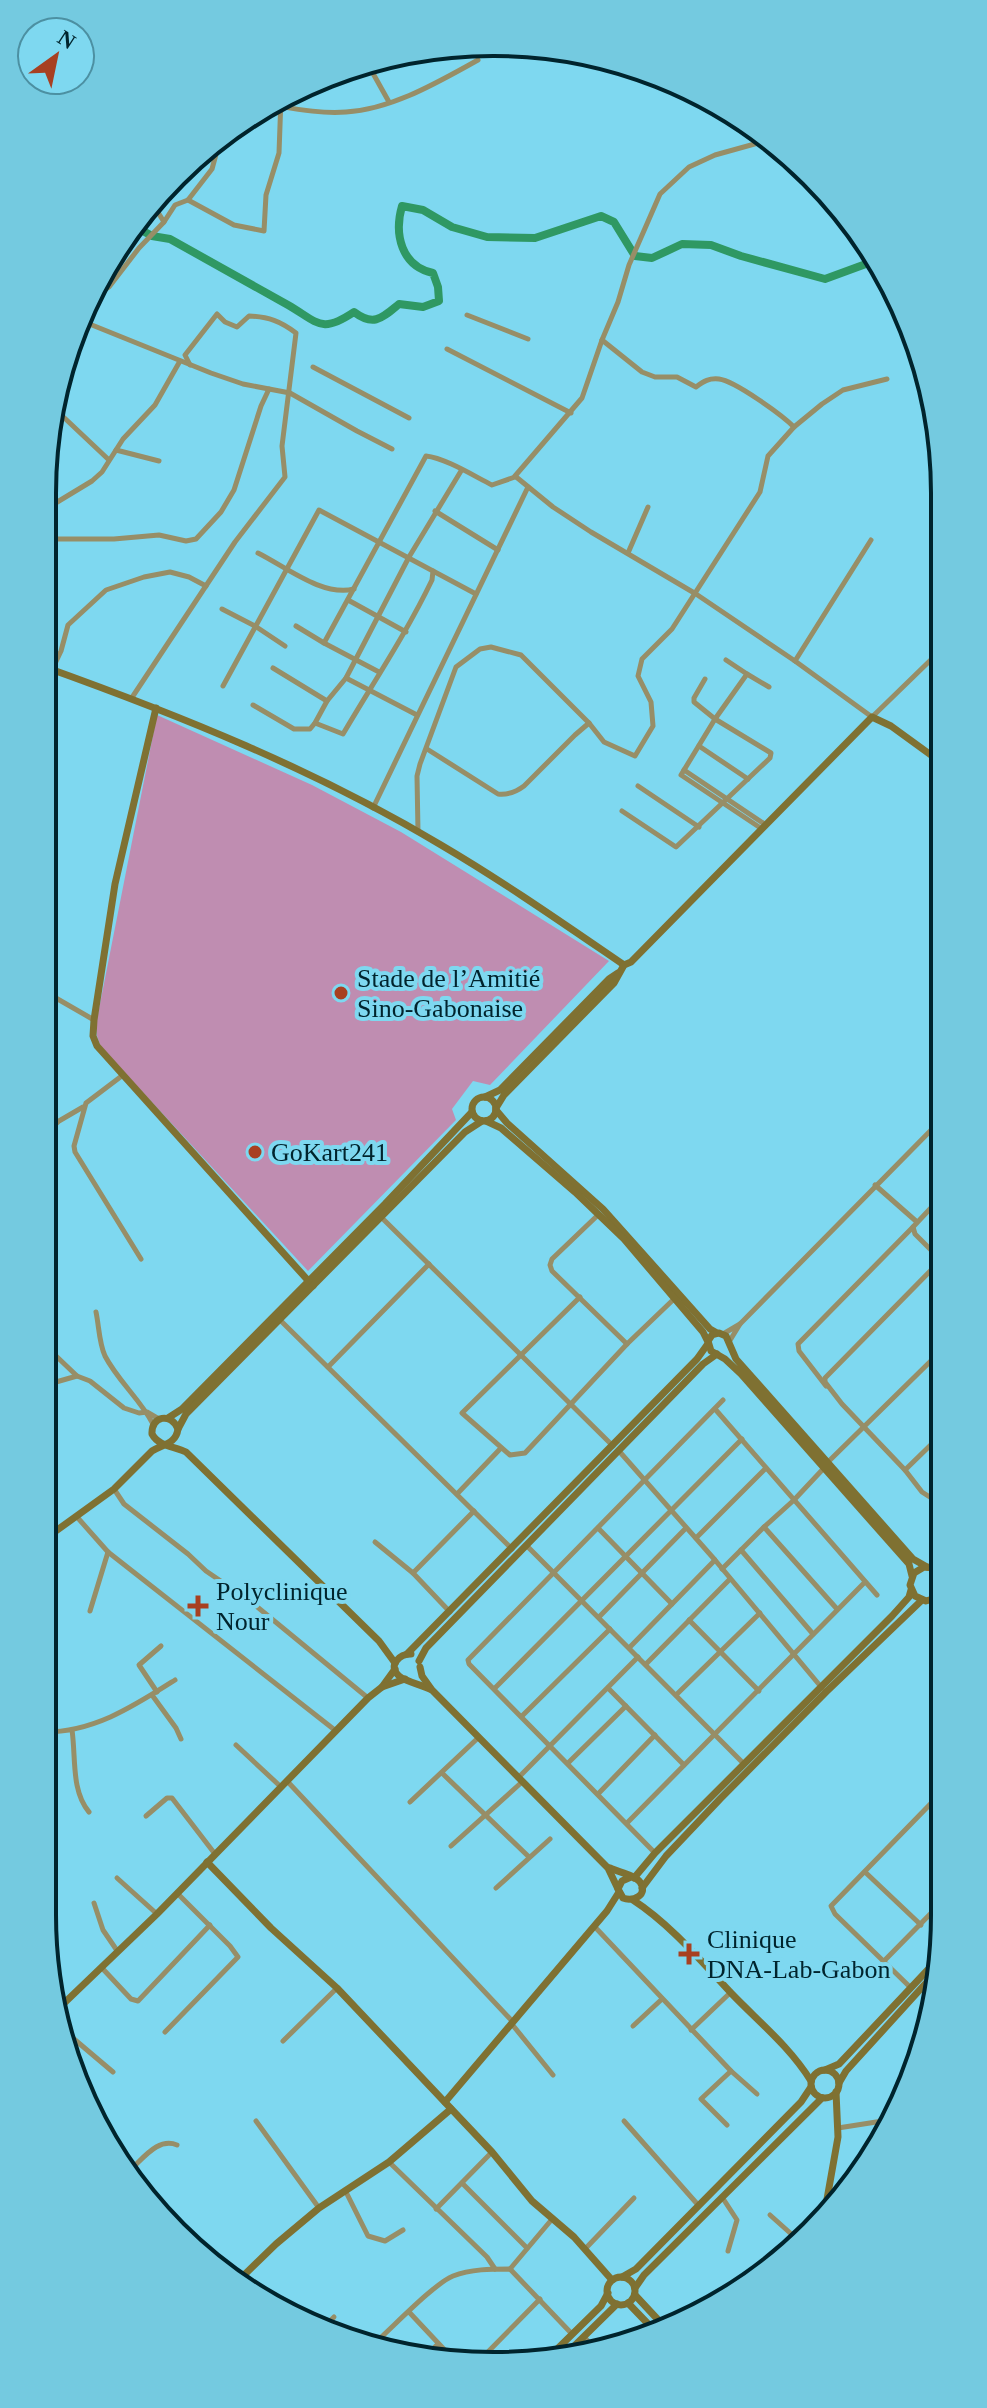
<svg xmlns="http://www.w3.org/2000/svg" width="987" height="2408" font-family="Georgia,serif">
<rect width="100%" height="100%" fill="#7ed8f0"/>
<path fill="#bf8db1" d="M157,715l155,70 89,47 208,129 -119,124 -17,-4 -21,28 4,11 -148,151 -207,-224 -4,-11 -1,-12z"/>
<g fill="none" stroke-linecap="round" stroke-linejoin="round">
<path stroke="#2f9863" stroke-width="8" d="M136,227l16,9 18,3 118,66c31,18 33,29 66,7 20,15 28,6 45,-8l24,3 16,-6 -1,-14 -5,-14c-32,-7 -39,-39 -31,-67l21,4 29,17 35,10 48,1 66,-22 13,6 21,34 17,2 30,-14 29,1 30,11 84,23 49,-18"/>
<g stroke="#978e67" stroke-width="5">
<path d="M370,68l19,34"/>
<path d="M272,105c24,4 50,9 74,7 47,-3 92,-30 132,-52"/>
<path d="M769,140l-54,15 -26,12 -29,27 -31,71 -11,37 -16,38 -20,58 -67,78 38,31 38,25 105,62 99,67 77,56 70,-68"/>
<path d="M188,200l46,25 30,6 2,-36 13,-42 2,-55"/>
<path d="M164,222l11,-17 13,-5 24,-31 6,-22"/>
<path d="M97,295l12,-8 30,-39 25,-26 -13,-21"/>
<path d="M467,315l61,24"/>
<path d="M82,321l129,52 32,11 47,9 67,38 35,18"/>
<path d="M602,340l40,32 13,5h22l19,10c8,-6 13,-9 23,-8 16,2 63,36 75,48"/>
<path d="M447,349l124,64"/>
<path d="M313,367l96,51"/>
<path d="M56,410l53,50"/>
<path d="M116,450l43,11"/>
<path d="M435,511l63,39"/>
<path d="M42,516l12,-12 38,-23 10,-9 21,-33 32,-34 25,-44"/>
<path d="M42,539h72l45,-4 27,6 10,-2 25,-27 13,-22 27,-84 8,-17"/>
<path d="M258,553c28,14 65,44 96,36"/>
<path d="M628,553l20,-46"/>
<path d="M433,571l43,23"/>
<path d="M348,600l58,32"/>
<path d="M222,609l33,17 30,20"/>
<path d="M296,626l28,17 55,29"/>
<path d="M324,643l102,-187c19,2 48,20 66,29l23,-8"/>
<path d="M726,660l21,14"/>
<path d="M795,661l76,-121"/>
<path d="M273,668l54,33"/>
<path d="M52,670l9,-19 7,-26 38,-35 38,-13 26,-5 19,5 17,9"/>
<path d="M346,678l71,37"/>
<path d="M223,686l96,-176 114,61 -1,9c-26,54 -59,103 -89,154l-28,-11"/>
<path d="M131,699l104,-157 50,-65 -3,-31 14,-113c-16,-12 -27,-16 -47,-17l-12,11 -12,-5 -8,-8 -32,41 5,10"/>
<path d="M253,705l41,24h16l5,-6 12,-22 19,-23 63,-121 52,-86"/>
<path d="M699,746l49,33"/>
<path d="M427,749l71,45c10,1 18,-2 26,-8l51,-51 14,-12"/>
<path d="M684,770l82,55"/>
<path d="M638,786l61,41"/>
<path d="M373,808l155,-321"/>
<path d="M622,811l54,36 94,-89 1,-5 -56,-34 -21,-17v-4l11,-19"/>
<path d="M762,829l-81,-54 34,-56 32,-45 22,13"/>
<path d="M418,832l-1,-56 3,-12 36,-97 24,-18 11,-2 30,8 68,68 15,19 31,14 18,-30 -2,-24 -13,-26 4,-17 30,-30 88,-137 8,-36 26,-29 28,-23 21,-14 44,-11"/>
<path d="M42,990l52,30"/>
<path d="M123,1075l-37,28 -12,43 1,6 66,107"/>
<path d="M42,1137l17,-16 24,-14"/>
<path d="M875,1185l42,37"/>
<path d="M599,1214l-47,45 -2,6 2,6 75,73"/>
<path d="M381,1217l232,229"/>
<path d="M943,1258l-118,120v4l17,22 63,66 39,-38"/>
<path d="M943,1262l-28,-28 -2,-7 30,-32"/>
<path d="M580,1297l-118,116 48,42 15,-2 102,-109 48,-46"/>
<path d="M96,1312c3,14 3,31 9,44 13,25 35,43 48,68"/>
<path d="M279,1319l233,230"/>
<path d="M740,1324l203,-206"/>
<path d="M723,1334l17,-10 -11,18"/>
<path d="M42,1350l13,5 22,21 13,5 34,27 15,5 8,-1 12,7"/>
<path d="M328,1367l101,-103"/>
<path d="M42,1386l35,-10"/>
<path d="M826,1386l-27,-35 -1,-7 115,-117"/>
<path d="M42,1398l13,-14"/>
<path d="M715,1409l162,186"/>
<path d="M619,1451l96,109 107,128"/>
<path d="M828,1462l115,-113"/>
<path d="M905,1470l17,22 14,9 8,-6"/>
<path d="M114,1489l10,15 64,50 18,17 44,30 118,97"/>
<path d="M457,1494l44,-46"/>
<path d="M77,1517l31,35 228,179"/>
<path d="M764,1527l30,-27 30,-32"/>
<path d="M598,1528l74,76"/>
<path d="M696,1538l70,-70"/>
<path d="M375,1542l38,31"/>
<path d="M527,1546l217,218"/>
<path d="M741,1550l72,84"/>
<path d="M722,1569l42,-42 73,82"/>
<path d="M90,1611l18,-59"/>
<path d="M450,1612l-37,-39 61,-62"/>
<path d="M599,1617l87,-89"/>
<path d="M689,1620l70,71"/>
<path d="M629,1648l86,-88"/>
<path d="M646,1664l84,-85"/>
<path d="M495,1688l247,-249"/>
<path d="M608,1688l76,77"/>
<path d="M157,1692l-18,-27 22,-19"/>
<path d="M152,1695l24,33 5,11"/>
<path d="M676,1695l84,-82"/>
<path d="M522,1716l88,-87"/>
<path d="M72,1730c4,27 -1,61 17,82"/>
<path d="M42,1732c51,1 92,-26 133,-52"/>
<path d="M236,1745l45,42"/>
<path d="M568,1763l58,-57"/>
<path d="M442,1773l87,84"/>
<path d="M518,1778l120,-121"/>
<path d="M287,1781l225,240"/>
<path d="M598,1794l57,-59"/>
<path d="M410,1802l69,-65"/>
<path d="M146,1816l21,-18h5l43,56"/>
<path d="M627,1823l238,-241"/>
<path d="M451,1846l71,-64"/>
<path d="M655,1853l-186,-189 -1,-4 255,-260"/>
<path d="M865,1872l56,53"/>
<path d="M117,1878l40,36"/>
<path d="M496,1888l54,-49"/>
<path d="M94,1903l9,27 15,22"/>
<path d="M594,1926l137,145 -30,28 26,26"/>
<path d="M884,1961l61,-62"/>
<path d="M102,1968l29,31 7,2 72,-76"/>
<path d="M911,1988l-76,-74 -4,-8 114,-117"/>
<path d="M511,2023l42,52"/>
<path d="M60,2025l14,14 39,33"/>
<path d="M633,2026l29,-27"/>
<path d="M691,2030l40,-38"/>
<path d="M165,2032l73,-75 -8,-11 -53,-53"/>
<path d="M283,2041l54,-53"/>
<path d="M731,2071l26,23"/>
<path d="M889,2107l15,-15"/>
<path d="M256,2121l63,87"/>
<path d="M624,2121l75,85"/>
<path d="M838,2128l51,-8"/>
<path d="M389,2162l98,95 8,12"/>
<path d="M130,2170c13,-11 28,-33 47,-25"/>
<path d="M462,2183l65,65"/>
<path d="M345,2190l23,46 17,5 18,-11"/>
<path d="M722,2197l15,23 -9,31"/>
<path d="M436,2209l56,-57"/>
<path d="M770,2215l28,25"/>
<path d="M585,2249l49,-51"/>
<path d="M510,2269l43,-51"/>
<path d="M409,2312l46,49"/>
<path d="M326,2325l8,-8"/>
<path d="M584,2337l13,14"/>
<path d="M376,2342c17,-15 59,-59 77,-66 18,-7 38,-7 57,-7l62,65"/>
<path d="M423,2358l15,-14"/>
<path d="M479,2361l61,-62"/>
</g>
<g stroke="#7f7132" stroke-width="7">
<path d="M42,666c137,49 274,104 399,179 63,37 123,79 183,120"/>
<path d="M156,708l-41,176 -21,136 -1,16 4,10 216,240"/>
<circle cx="484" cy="1109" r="12"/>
<path d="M485,1097l15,-7 109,-111 9,-6"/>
<path d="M496,1108l8,-13 110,-112 10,-18 7,-3 241,-245 19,9 51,37"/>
<path d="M496,1110l11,13 96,86 107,120 7,4"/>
<path d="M486,1121l15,7 74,64 49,47 79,93 5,10"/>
<path d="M168,1418l14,-9 203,-205 87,-92"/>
<path d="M178,1429l8,-15 279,-282 17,-11"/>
<path d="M42,1541l72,-52 38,-38c11,-7 24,-7 26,-22 -7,-17 -27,-13 -26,5 7,13 23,12 34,18l193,189 16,22"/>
<path d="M912,1576l-3,-12 -168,-190 -16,-15 -14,-8 -3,-10 4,-6 7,-2 7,3 10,23 177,200 14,8"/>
<path d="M944,1583c-2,-11 -9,-16 -20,-16l-10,6 -4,12 5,11 11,5 13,-4 5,-12"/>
<path d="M934,1599l10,11"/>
<path d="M407,1654l290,-295 10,-14"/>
<path d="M411,1654c-11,0 -24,11 -12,22 5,5 23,9 31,13"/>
<path d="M419,1661l7,-13 277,-284 14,-10"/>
<path d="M420,1667l2,9 10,14 176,178 10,21"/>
<path d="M382,1687l13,-18"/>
<path d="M207,1862l64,66 66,60 155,164 40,49 42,36 38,43"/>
<path d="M610,1868c8,4 25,7 30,14 9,13 -7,20 -17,16l-5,-9 4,-8 9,-4"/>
<path d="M634,1878l21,-25 237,-237 17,-19 2,-7"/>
<path d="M642,1888l24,-32 54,-57 106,-107 96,-92"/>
<path d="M633,1900c37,24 68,61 99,94 27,28 58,53 79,87"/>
<path d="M58,2009l99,-95 211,-216 14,-11 23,-8"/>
<path d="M825,2070l14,-6 99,-105"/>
<circle cx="825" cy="2084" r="14"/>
<path d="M839,2083l7,-12 90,-99"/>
<path d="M445,2102l162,-191 12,-19"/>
<path d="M824,2216l14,-79 -2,-45"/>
<path d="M622,2277l14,-8 165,-167 10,-15"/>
<circle cx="621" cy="2291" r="14"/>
<path d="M238,2281l38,-37 43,-36 70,-46 62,-53"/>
<path d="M635,2288l9,-13 178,-177"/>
<path d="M635,2295l27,29"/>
<path d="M628,2303l24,25"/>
<path d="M548,2358l53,-52 7,-13"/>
<path d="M562,2358l55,-54"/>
</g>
</g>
<g fill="#a84021" stroke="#7ed8f0" stroke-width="3">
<circle cx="341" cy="993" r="8"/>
<circle cx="255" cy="1152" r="8"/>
<path d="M194 1594h8v8h8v8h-8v8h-8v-8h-8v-8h8z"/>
<path d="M685 1942h8v8h8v8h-8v8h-8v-8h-8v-8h8z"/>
</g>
<g text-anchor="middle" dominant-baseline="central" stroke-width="8" stroke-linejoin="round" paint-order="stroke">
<g font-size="26" fill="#00242d" stroke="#7ed8f0" text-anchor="start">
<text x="357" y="978">Stade de l’Amitié<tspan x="357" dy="30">Sino-Gabonaise</tspan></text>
<text x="271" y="1152">GoKart241</text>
<text x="216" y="1591">Polyclinique<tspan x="216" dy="30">Nour</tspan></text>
<text x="707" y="1939">Clinique<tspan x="707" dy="30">DNA-Lab-Gabon</tspan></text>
</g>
</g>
<path d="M0 0H987V2408H0ZM493 56H494A437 437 0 0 1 931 493V1915A437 437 0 0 1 494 2352H493A437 437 0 0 1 56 1915V493A437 437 0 0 1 493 56Z" fill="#74cae0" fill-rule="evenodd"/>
<path fill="none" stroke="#00242d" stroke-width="4" d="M493 56H494A437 437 0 0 1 931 493V1915A437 437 0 0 1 494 2352H493A437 437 0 0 1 56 1915V493A437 437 0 0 1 493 56Z"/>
<g transform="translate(56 56) rotate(33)"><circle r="38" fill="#7ed8f0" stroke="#4c90a2" stroke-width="2"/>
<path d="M0-6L14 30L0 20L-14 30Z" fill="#a84021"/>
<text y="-12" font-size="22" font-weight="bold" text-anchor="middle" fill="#00242d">N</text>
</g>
</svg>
